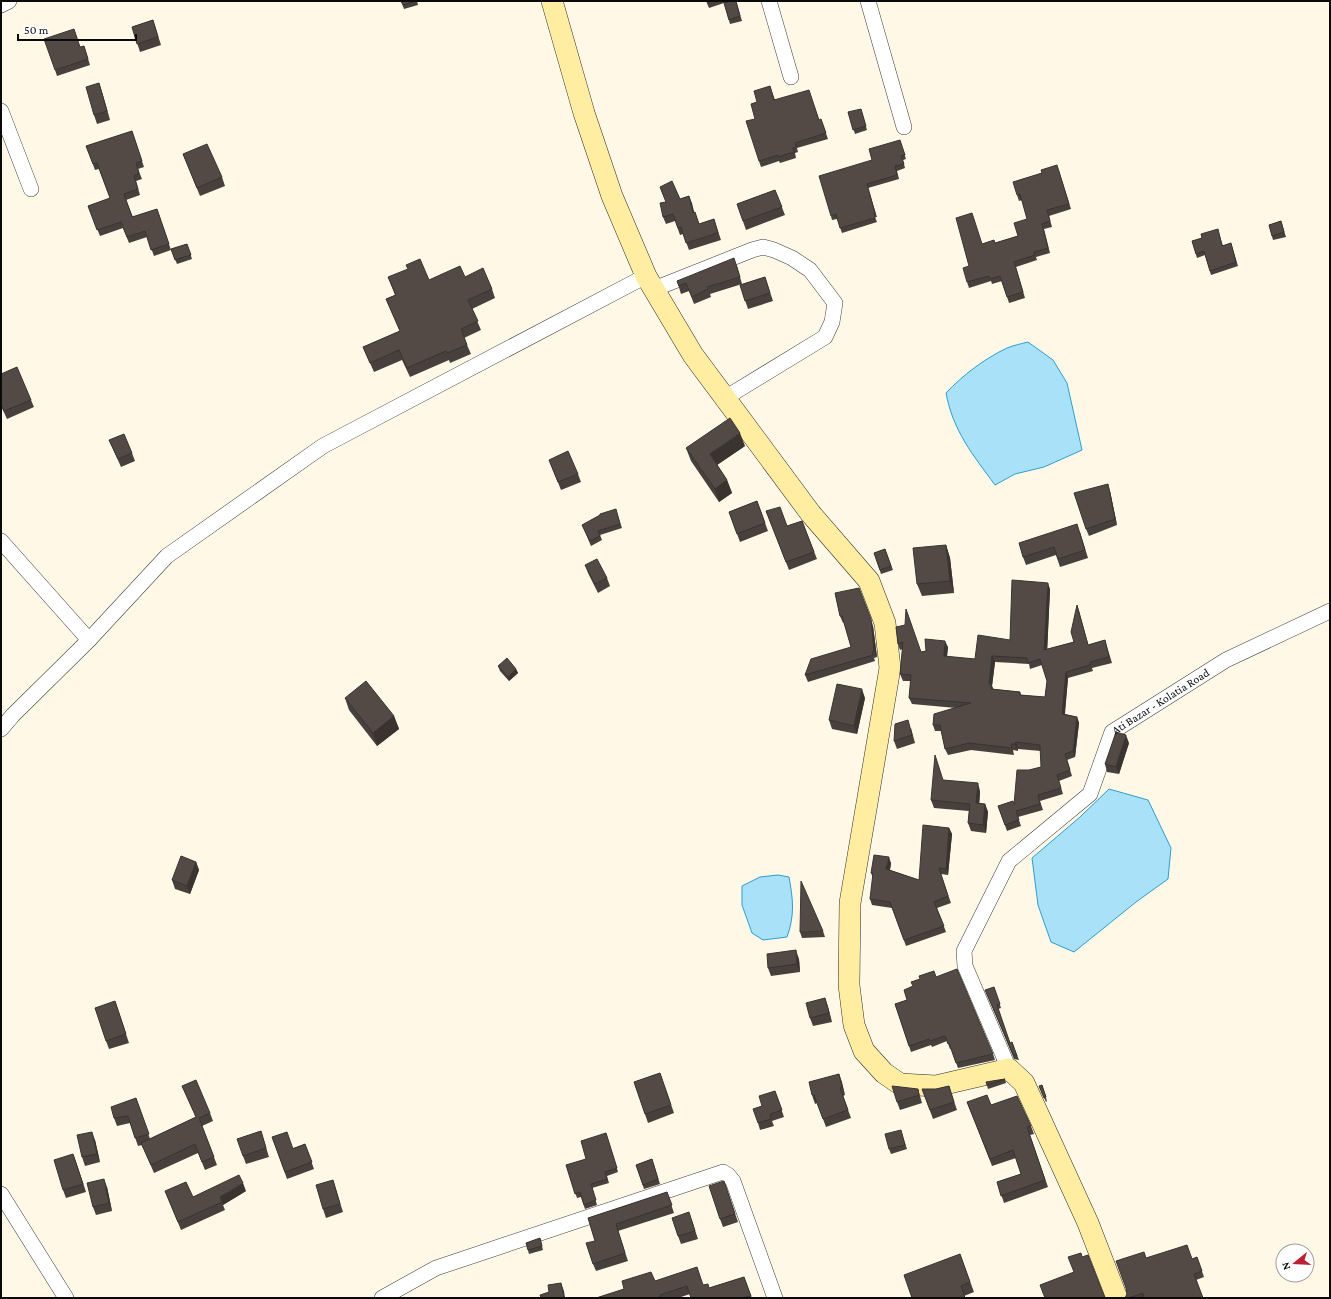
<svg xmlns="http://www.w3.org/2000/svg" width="1331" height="1299" font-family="'Crimson Pro',serif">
<rect width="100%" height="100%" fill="#fff8e6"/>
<g fill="#a9e1f8" stroke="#2e9dd1">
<path d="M1028,342l25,18 14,23 15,67 -38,17 -29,7 -20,11c-22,-30 -42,-54 -49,-92 17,-18 38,-34 61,-45 7,-3 14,-4 21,-6z"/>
<path d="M1109,789l39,11 23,48 -3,31 -32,23 -62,50 -23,-10 -13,-37 -6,-47 48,-41z"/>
<path d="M778,875l11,2c4,22 6,38 -2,60l-24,3 -11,-7 -10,-28v-19l18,-9z"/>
</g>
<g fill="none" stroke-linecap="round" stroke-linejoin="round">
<g stroke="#3d3d3d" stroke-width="16">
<g id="minor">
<path d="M769,1l22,76"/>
<path d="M868,1l36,126"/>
<path d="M1,5l8,-4"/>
<path d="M1,111l30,78"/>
<path d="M654,289l98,-39 11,-3 11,3 18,8 18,12 25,33 -3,19 -7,15 -100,61"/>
<path d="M1,541l88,99"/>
<path d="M1,729l12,-14 76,-75 78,-84 156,-110 323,-170"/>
<path id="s1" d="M1009,1069l-44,-103 -1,-15 45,-90 81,-67 22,-62 114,-72 104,-49"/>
<path d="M1,1194l65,104"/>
<path d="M382,1298l54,-30 287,-96 5,3 5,6 42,117"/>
</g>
</g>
<g stroke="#2c2c2c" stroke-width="22">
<path id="secondary" d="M552,1l32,112 28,83 34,80 47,79 32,43 86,116 58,67 16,42 5,45 -40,235 -1,82 5,40 10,26 20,22 16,11 36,2 73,-17 15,14 64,140 29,75"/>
</g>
<use href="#minor" stroke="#fff" stroke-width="15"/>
<use href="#secondary" stroke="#ffeda1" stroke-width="21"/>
</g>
<g fill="#47403c" fill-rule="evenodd">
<path d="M401,1h16l1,4 -14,4z"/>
<path d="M706,1h30l6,20 -12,3 -6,-21 -15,5z"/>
<path d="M153,20l8,25 -21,7 -8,-25z"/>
<path d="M84,46l6,19 -33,11 -2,-6z"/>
<path d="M99,83l11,37 -13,4 -3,-9z"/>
<path d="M770,86l5,14 44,20 4,5 5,14 -31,9 1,4 -3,1 1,5 -16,5 -1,-2 -18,6 -2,-6 -4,-42 2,-17z"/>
<path d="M848,112l14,1 5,17 -12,4z"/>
<path d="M132,131l12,36 -6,2 4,10 -6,2 4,14 -14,5 7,17 24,-8 14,41 -17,6 -7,-19 -18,6 -6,-15 -23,8 -12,-30 22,-8 -11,-29 -4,1 -9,-24z"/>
<path d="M901,144l5,15 -3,1 2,8 -8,3 2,8 -31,9 9,29h-2l2,5 -35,11 -5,-14 -5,1 -1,-4 41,-56z"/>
<path d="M183,154l39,23 3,9 -25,10z"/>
<path d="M1059,171l12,38 -22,7 3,11 -8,2 6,24 -14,4 1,3 -21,7 9,31 -16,5 -7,-22 -10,3 -1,-3 -22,7 -2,-6 2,-16 13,-22 13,-1 23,-7 9,-17 -5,-19 -3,1 -2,-6z"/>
<path d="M660,187l20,12 9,-3 5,17 5,11 15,-5 7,21 -32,10 -6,-16 -3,1 -5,-14 -9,3 -3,-7 3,-15z"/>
<path d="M775,190l10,25 -39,15 -9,-26z"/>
<path d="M1281,221l5,16 -13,3 -4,-15z"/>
<path d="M1219,233l4,13 8,-3 7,23 -27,9 -6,-20 -8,3 -5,-17z"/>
<path d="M187,244l5,15 -15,5 -6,-15z"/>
<path d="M737,266l5,18 -32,10 1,3 -17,7 -5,-13 -8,3 -4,-13z"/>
<path d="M388,277l41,3 36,-3 27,12 3,9 -23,11 9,21 -17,8 7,16 -21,9 -1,-3 -39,17 -8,-17 -28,12 -11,-25 37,-16 -14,-32 9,-4z"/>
<path d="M765,277l8,24 -25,8 -8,-24z"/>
<path d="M1,374l30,26 3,7 -27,12 -6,-13z"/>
<path d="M109,440l23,13 3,8 -14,6z"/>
<path d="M745,446l-28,19 10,15 5,13 -13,9 -28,-41 -5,-13z"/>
<path d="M549,460l29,14 3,8 -20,8z"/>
<path d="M1110,491l7,34 -28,11 -3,-7z"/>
<path d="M757,501l11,30 -28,11 -11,-30z"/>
<path d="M766,511l21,15 15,-5 15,38 -28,11z"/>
<path d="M617,513l5,15 -22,7 2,5 -11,6 -9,-21z"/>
<path d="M1080,532l8,26 -28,9 -4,-12 -30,10 -3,-8z"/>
<path d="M946,545l4,13 4,35 -32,3 -5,-12z"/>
<path d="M885,549l8,21 -12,4 -7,-21z"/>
<path d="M585,565l22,13 3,8 -12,7 -10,-20z"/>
<path d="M1050,589l-3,60 27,-7 3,-37 11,40 17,-5 7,23 -20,5 1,3 -25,7 -3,36 12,3 2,6 -4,34 -8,3 5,16 -13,5 4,13 -23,7 3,9 -25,7 3,9 -14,5 -9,-25 16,-1 15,-35 12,-3v-16l-23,-2v2l-5,-1 1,5 -43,-5 -23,5 -3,-6 -4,-18h-6l-2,-6 23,-17 -44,-4 -3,-6 2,-17h-8l-3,-7 3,-25 -3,1 -2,-6 7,-19 16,27 27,-5 -1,10 28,2 35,-19zM995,662l34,2 1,5 12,-4 5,16 -2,16 -24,-2 -1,-3 -27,-3 -1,-3z"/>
<path d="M835,593l38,33 4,31 -3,1 1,3 -67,21 -3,-7 46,-28 -7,-25 -1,1 -3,-7z"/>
<path d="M498,666l18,3 2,4 -9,8 -9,-10z"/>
<path d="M345,698l49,18 5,13 -22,17 -28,-36z"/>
<path d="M865,698l-8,36 -25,-5 -3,-9z"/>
<path d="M911,728l4,15 -18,6 -3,-8z"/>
<path d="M1129,743l-10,31 -12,-2 -2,-8z"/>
<path d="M944,780l36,11 -1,12 6,1 3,8 -2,21 -15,-2 -3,-8 1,-12 -35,-3 -3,-8z"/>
<path d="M949,828l3,6 -4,41 -7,-1 10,29 -14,5 9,24 -40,14 -14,-38 -20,-3 -2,-6 3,-21 -2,-5 20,-10 -1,7 29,10z"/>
<path d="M196,862l3,8 -9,24 -15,-5 -3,-9z"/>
<path d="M823,931l2,6 -23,1 -2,-6z"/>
<path d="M799,959l1,13 -29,4 -3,-8z"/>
<path d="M994,987l7,21 -3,1 12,34 2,-1 7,18 -5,-1 -27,-65z"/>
<path d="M825,998l3,9 4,15 -19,4 -3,-8z"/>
<path d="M907,1000l86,54 2,6 -37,8 -7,-19h-1l-3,-8 -15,6 -1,-2 -20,7 -16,-48z"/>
<path d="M115,1001l14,42 -20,6 -3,-8z"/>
<path d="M660,1073l14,40 -26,10 -14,-41z"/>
<path d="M839,1074l6,21 -2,1 8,22 -25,9 -9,-24 -2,1 -3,-9z"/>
<path d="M1005,1079l1,4 -18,6 -2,-7z"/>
<path d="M1042,1085l5,16 -1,1 -7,-16z"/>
<path d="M182,1086l28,27 3,8 -11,5 15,39 -12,5 -7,-17 -44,20 -12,-28 -4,1 -8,-23 -13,3 -3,-8 22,-20 14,41 46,-22z"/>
<path d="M949,1086l8,24 -24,9 -11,-30h14z"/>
<path d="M918,1089l4,14 -22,7 -3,-8z"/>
<path d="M775,1091l9,26 -12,4 2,5 -14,4 -2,-7 4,-17z"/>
<path d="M967,1102l24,3 40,21 3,8 -4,1 18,52 -44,16 -7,-21 24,-8 -5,-16 -24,8z"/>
<path d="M261,1131l8,26 -23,7 -3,-8z"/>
<path d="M606,1133l12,39 -11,4 2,7 -17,5 5,17 -12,4 -4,-12 -4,1 -11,-33 20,-6z"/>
<path d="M902,1134l5,15 -16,5 -2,-5z"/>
<path d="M272,1137l21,11 12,-4 9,25 -27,10z"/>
<path d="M95,1140l5,22 -15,4 -3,-9z"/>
<path d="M73,1154l13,38 -20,6 -3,-8z"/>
<path d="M652,1159l8,25 -16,5 -8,-24z"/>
<path d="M333,1180l10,32 -17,6 -3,-9z"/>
<path d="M724,1181l14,41 -15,5 -3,-8z"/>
<path d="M107,1187l5,24 -16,4 -3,-8z"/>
<path d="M165,1191l28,6 53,-6 -23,14 2,5 -44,20z"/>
<path d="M667,1192l7,21 -56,18 10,30 -32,10 -3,-7 2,-23 -7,-23z"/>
<path d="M692,1221l6,18 -17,5 -3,-8z"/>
<path d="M540,1238l3,12 -14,4 -3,-11z"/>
<path d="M960,1254l14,38 -10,4 -52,2z"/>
<path d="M1197,1257l7,20 -8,3 7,18h-78l21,-40 46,1z"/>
<path d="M744,1277l8,21h-61l-1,-4 -12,4h-82l59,-17 48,4 6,3z"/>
</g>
<g fill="#3a3431">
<path d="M99,83l3,9 8,28 -3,-9z"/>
<path d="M689,196l3,7 4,17 -3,-7z"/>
<path d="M740,433l5,13 -31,21 -4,-13z"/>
<path d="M727,480l5,13 -13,9 -4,-13z"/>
<path d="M1108,484l2,7 7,34 -2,-6z"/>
<path d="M946,545l4,13 4,35 -4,-12z"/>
<path d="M1048,583l2,6 -3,67 -3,-6z"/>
<path d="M1077,605l2,6 11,40 -2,-6z"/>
<path d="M871,619l2,7 4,31 -3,-6z"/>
<path d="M945,641l3,6 -2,16 -2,-7z"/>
<path d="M992,656l3,6 -3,24 2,4 -1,6 -4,-12z"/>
<path d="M516,669l2,4 -9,8 -1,-4z"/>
<path d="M1066,672l2,6 -4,42 -2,-6z"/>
<path d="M862,689l3,9 -8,36 -3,-8z"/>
<path d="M394,716l5,13 -22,17 -4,-13z"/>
<path d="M1077,717l2,6 -4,34 -2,-6z"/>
<path d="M1126,735l3,8 -10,31 -3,-7z"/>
<path d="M1016,742l2,7v2l-3,-7z"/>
<path d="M978,783l2,8 -1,20 -3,-8z"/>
<path d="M985,804l3,8 -2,21 -3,-8z"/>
<path d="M949,828l3,6 -4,41 -2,-6z"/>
<path d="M889,857l2,6 -2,12 -3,-6z"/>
<path d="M196,862l3,8 -9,24 -3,-8z"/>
<path d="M796,950l3,9 1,13 -3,-8z"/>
<path d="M825,998l3,9 4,15 -3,-9z"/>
<path d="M839,1074l3,8 3,13 -3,-8z"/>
<path d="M92,1132l3,8 5,22 -3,-8z"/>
<path d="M73,1154l3,8 10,30 -3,-8z"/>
<path d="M104,1179l3,8 5,24 -3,-8z"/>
<path d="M243,1183l3,8 -23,14 -3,-8z"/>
<path d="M561,1283l3,8 1,7h-1z"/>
</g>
<g fill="#534a46" stroke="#3a3431" fill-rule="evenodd">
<path d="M401,1h15l-13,4z"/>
<path d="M731,1h5l4,15 -11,4 -5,-17z"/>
<path d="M153,20l5,17 -21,7 -5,-17z"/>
<path d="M74,29l6,18 4,-1 4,13 -33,11 -11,-31z"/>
<path d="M99,83l8,28 -13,4 -8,-28z"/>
<path d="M770,86l4,14 35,-10 10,30 2,-1 5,14 -31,10 1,4 -3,1 1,4 -16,5v-2l-19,6 -13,-40 9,-2 -4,-15 6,-2 -3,-11z"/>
<path d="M861,109l5,17 -13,4 -5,-18z"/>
<path d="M132,131l10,30 -6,2 3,10 -5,3 4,13 -14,5 8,23 25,-8 12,35 -18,6 -6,-19 -18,6 -6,-15 -24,8 -9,-24 22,-8 -13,-35 -4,1 -7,-18z"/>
<path d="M900,140l5,15 -4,1 3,8 -9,2 2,9 -30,9 8,29h-1l1,5 -35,10 -4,-14 -5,2 -12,-40 53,-16 -3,-11z"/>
<path d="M207,144l15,33 -25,11 -14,-34z"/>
<path d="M1057,165l12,39 -22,6 3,11 -8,3 6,24 -14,4 1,3 -21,7 9,30 -16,5 -7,-21 -10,3 -1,-3 -22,6 -4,-14 6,-2 -13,-48 16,-5 10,31 12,-4 1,3 23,-7 -4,-13 13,-4 -7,-25 -3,1 -4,-13 29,-9 -1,-3z"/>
<path d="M672,181l8,18 9,-3 4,17 2,-1 4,12 15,-5 4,14 -32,10 -5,-16 -3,1 -5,-14 -10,3 -3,-14 6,-1 -6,-15z"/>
<path d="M775,190l7,17 -39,14 -6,-17z"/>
<path d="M1281,221l3,11 -12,4 -3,-11z"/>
<path d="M1218,229l4,17 9,-3 5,19 -26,9 -6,-20 -8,3 -4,-13 10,-3 -1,-4z"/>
<path d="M187,244l4,11 -16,5 -4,-11z"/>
<path d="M734,258l6,19 -33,10 1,2 -16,8 -6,-14 -7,3 -2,-5z"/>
<path d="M420,259l9,21 31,-14 5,11 18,-9 9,21 -24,11 10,21 -17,8 6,16 -20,8 -1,-2 -39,17 -8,-18 -29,13 -7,-16 37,-16 -14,-32 10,-4 -8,-18 20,-8 -2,-4z"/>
<path d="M765,277l5,16 -25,8 -5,-16z"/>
<path d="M17,367l14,33 -27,11 -3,-6v-31z"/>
<path d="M730,418l10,15 -30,21 17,26 -12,9 -29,-41z"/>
<path d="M124,434l8,19 -14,6 -9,-19z"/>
<path d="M568,451l10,23 -20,8 -9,-22z"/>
<path d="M1108,484l7,35 -29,10 -12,-36z"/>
<path d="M757,501l8,22 -28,11 -8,-22z"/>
<path d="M780,507l7,19 15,-5 12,31 -28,10 -20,-51z"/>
<path d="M616,509l4,15 -22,7 2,5 -10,5 -8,-16 18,-10v-1z"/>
<path d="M1077,524l8,26 -27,9 -4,-12 -31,10 -4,-14z"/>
<path d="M946,545l4,36 -33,3 -4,-36z"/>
<path d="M885,549l6,17 -11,4 -6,-17z"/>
<path d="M597,559l10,19 -12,6 -10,-19z"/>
<path d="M1012,580l36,3 -4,67 30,-8 -3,-10 6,-27 11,40 17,-5 4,17 -19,5v3l-24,7 -4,42 15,3 -4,34 -8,3 5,16 -13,5 4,13 -23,7 2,9 -24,7 3,9 -14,5 -7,-19 15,-5 1,4 3,-35h12l12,-3 -1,-22 -24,-3 -1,2h-4l1,4 -43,-5 -24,6 -5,-24h-7l1,-11 37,-11 -62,-5 2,-23 -11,-1 3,-32 -5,2 -2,-17 9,-2 1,-16 15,43 5,-1 -1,-12 20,2 -1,15 31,3 3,-24 32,5zM992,656l35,2 1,5 12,-4 7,22 -2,16 -25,-2v-3l-29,-3v-5h-2z"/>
<path d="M859,588l12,31 3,32 -2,1 1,3 -68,20 6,-16 40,-12 -9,-31h-2l-5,-23z"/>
<path d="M507,658l9,11 -8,8 -10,-11z"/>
<path d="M366,681l28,35 -21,17 -28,-35z"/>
<path d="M837,684l25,5 -8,37 -25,-6z"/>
<path d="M908,720l4,15 -18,6 1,-17z"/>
<path d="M1116,732l10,3 -10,32 -11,-3z"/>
<path d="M935,755l8,25 35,3 -2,20 9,1 -2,21 -15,-2 2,-19 -39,-4z"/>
<path d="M923,825l26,3 -3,41 -7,-1 9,28 -14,6 10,24 -40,14 -14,-38 -20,-3 3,-26h-2l3,-18 15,2 -3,12 33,11z"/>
<path d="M181,856l15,6 -9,24 -15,-6z"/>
<path d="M801,881l22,50 -23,1z"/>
<path d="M796,950l1,14 -29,4 -1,-14z"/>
<path d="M957,969l36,85 -37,9 -7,-20 -1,1 -3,-8 -15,5 -1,-2 -20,7 -14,-42 12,-4 -3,-10 9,-4 -2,-4 9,-3 -1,-3 15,-5 2,6z"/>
<path d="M994,987l6,17 -3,1 13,38 2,-1 5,14 -4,-2 -28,-64z"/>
<path d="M825,998l4,15 -19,5 -4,-15z"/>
<path d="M115,1001l11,33 -20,7 -11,-33z"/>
<path d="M660,1073l11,32 -26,9 -11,-32z"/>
<path d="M839,1074l3,13 -2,1 8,22 -25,9 -9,-24h-2l-3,-13z"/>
<path d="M1005,1079l-18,6 -1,-3z"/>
<path d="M196,1080l14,33 -11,5 15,39 -12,5 -7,-18 -44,21 -10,-22 55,-26 -14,-31z"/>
<path d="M1042,1085l4,12 -2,1 -5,-12z"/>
<path d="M892,1086l26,3 1,6 -22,7z"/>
<path d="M949,1086l5,16 -24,8 -8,-21h14z"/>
<path d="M775,1091l7,19 -12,4 1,5 -13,4 -5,-14 9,-3 -3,-10z"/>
<path d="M987,1095l4,10 26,-9 14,30 -4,1 18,53 -44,16 -4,-14 24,-8 -8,-24 -23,9 -23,-57z"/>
<path d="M136,1098l13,36 -14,4 -7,-22 -14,2 -3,-11z"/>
<path d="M901,1130l4,15 -16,4 -4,-15z"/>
<path d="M261,1131l5,17 -23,8 -6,-17z"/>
<path d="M92,1132l5,22 -15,3 -5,-22z"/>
<path d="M287,1132l6,17 12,-5 7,18 -27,10 -13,-35z"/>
<path d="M606,1133l11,35 -12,4 2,7 -16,5 5,16 -12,5 -4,-13 -5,2 -9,-29 20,-6 -5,-18z"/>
<path d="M73,1154l10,30 -20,6 -9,-30z"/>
<path d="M652,1159l6,20 -15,6 -7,-20z"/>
<path d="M239,1175l4,8 -23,14 2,5 -44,20 -13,-31 21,-9 7,15z"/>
<path d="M104,1179l5,24 -16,4 -6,-24z"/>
<path d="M333,1180l7,24 -17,5 -7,-24z"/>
<path d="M724,1181l11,33 -15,5 -11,-33z"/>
<path d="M667,1192l5,13 -56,19 9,29 -32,11 -7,-21 9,-2 -7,-23z"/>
<path d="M689,1212l6,19 -17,5 -6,-18z"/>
<path d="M540,1238l2,8 -14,4 -2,-7z"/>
<path d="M1187,1245l5,14 5,-2 5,14 -8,3 9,24h-59l-1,-5 -14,5h-4l2,-4 -1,-6 -10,-27 28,-9 2,6z"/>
<path d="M1081,1253l1,4 6,-2 17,43h-60l-5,-13 34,-13 -6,-15z"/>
<path d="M960,1254l10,28 -9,4 4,12h-53l-8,-23z"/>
<path d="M697,1267l6,18 5,-1 1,4 35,-11 7,19 -9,2h-51l-4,-12 -27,9v2l-4,1h-60l28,-9 -2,-8 29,-9 4,9z"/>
<path d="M561,1283l3,15h-23l-1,-3 9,-3 -1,-7z"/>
</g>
<g text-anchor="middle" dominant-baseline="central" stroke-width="4" stroke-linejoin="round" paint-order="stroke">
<g font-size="12" fill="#0a0a0a" stroke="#fff">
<text stroke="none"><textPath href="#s1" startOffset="456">Ati Bazar - Kolatia Road</textPath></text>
</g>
</g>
<rect width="1331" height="1299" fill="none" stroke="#0a0a0a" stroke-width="4"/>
<g transform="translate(1295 1263) rotate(252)"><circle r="19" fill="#ffffff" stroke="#9d9d9d"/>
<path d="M0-3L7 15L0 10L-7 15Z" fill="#bd1f33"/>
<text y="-6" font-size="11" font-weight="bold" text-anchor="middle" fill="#0a0a0a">N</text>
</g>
<path d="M18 34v6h118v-6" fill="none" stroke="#0a0a0a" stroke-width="2"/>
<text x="24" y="34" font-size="12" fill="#0a0a0a" stroke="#ffffff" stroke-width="3" paint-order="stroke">50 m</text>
</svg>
